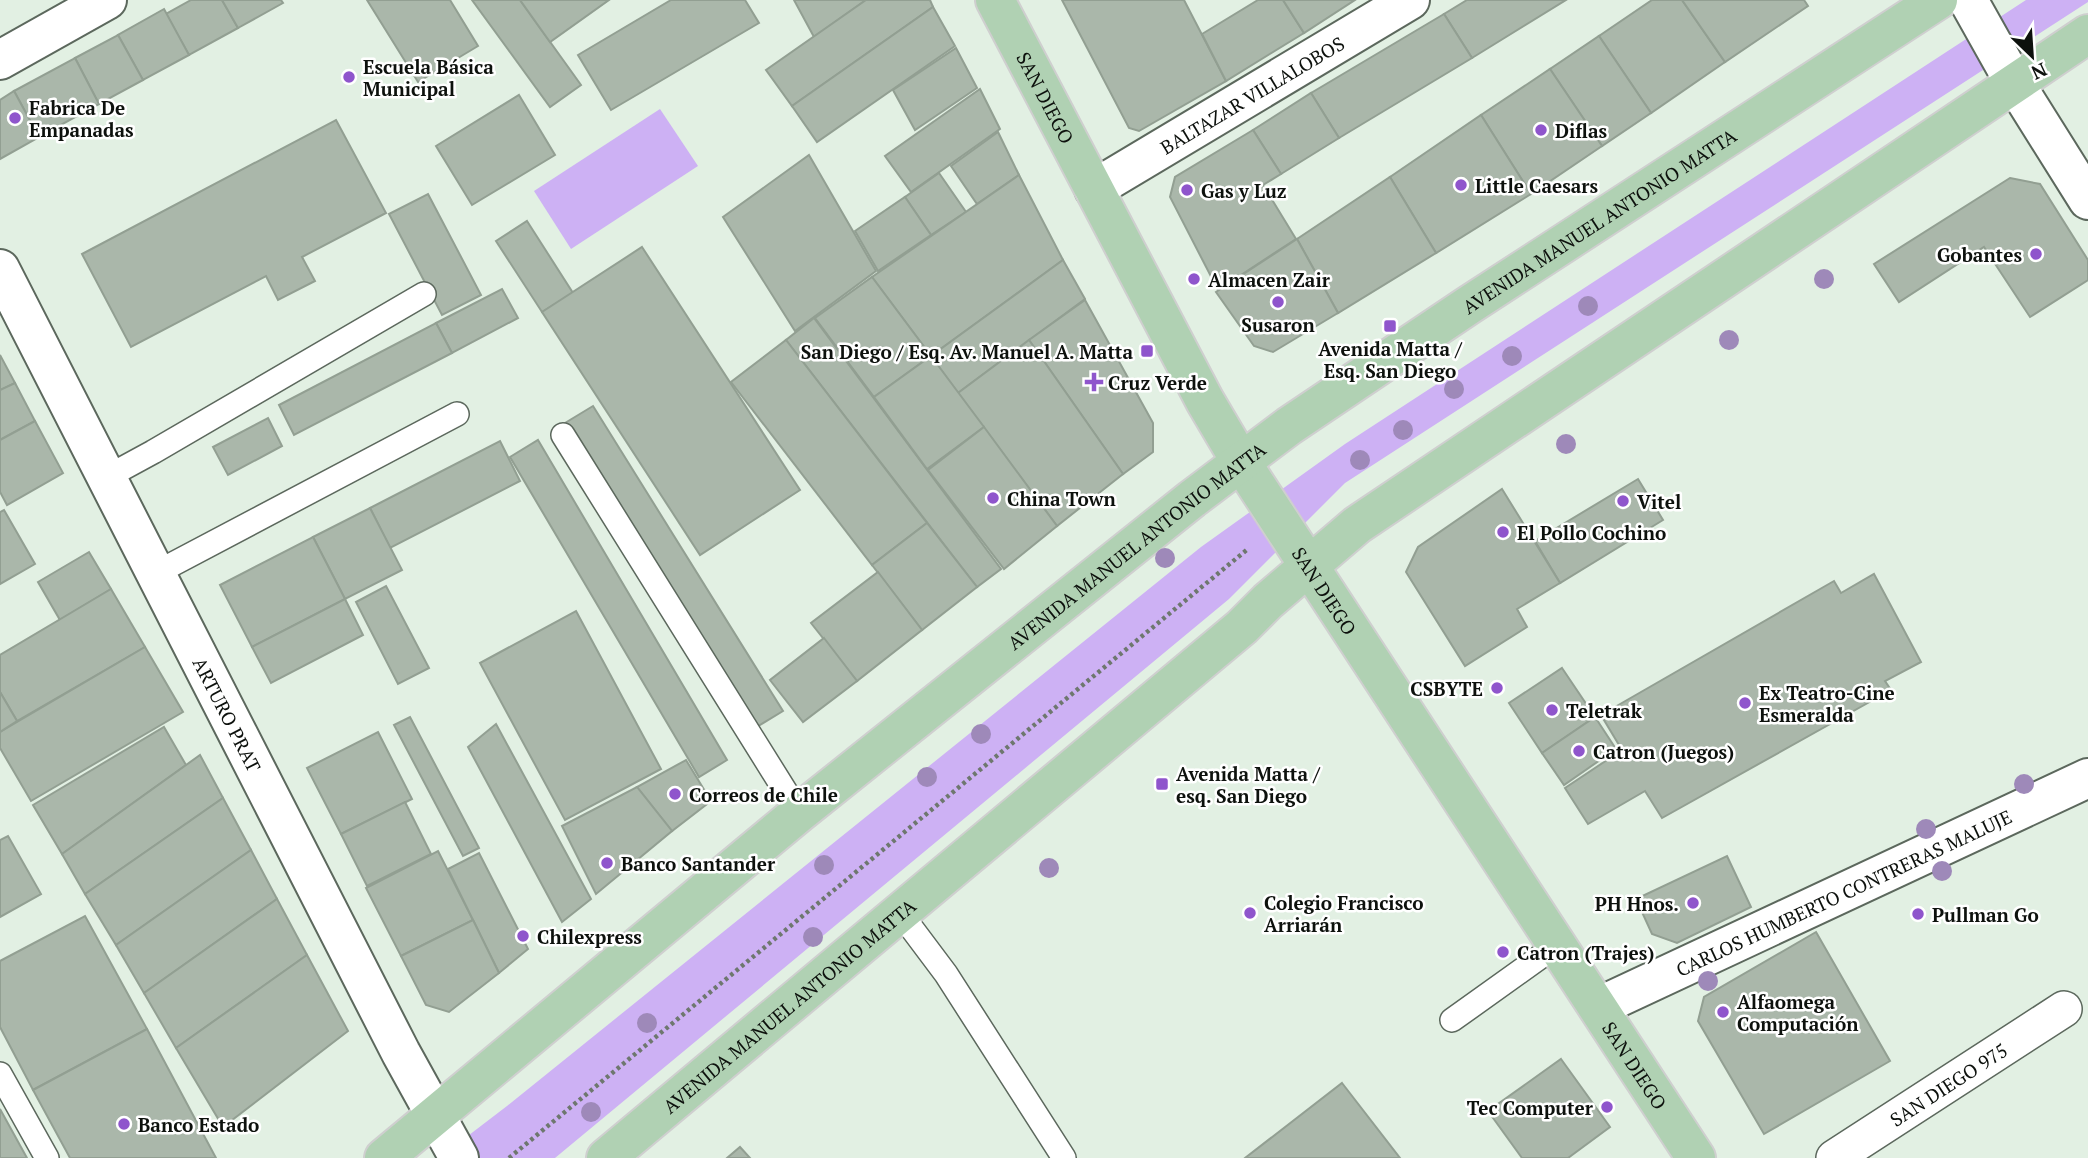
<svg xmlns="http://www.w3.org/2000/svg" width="2088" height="1158" font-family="'PT Serif',serif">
<rect width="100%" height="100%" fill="#e2f0e3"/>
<g fill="#cdb1f4">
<path d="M2026,0h62v2l-743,481 -116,116 -674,559h-116l68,-52 694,-559 144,-103z"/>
<path d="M660,109l38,57 -127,83 -37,-58z"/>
</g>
<g fill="#aab7aa" stroke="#929f92" stroke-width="2">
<path d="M191,0h31l16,28 -49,27 -23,-41z"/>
<path d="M222,0h59l2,3 -45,25z"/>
<path d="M367,0h83l28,46 -60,36z"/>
<path d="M472,0h48l61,85 -31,22z"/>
<path d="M520,0h89l-59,42z"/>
<path d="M671,0h74l14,23 -148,87 -33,-55z"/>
<path d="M794,0h72l-52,37z"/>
<path d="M866,0h64l3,7 -141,99 -26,-36z"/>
<path d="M1062,0h122l42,81 -87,50 -10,-3z"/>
<path d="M1258,0h25l21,33 -78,48 -24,-47z"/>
<path d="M1283,0h72l-51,33z"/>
<path d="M1467,0h99l-94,58 -28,-44z"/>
<path d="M1652,0h30l43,62 -74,51 -52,-77z"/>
<path d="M1682,0h122l4,6 -83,56z"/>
<path d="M933,7l22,39 -138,96 -25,-36z"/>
<path d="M164,9l25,46 -46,25 -25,-45z"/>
<path d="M1444,14l28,44 -133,80 -28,-45z"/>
<path d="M118,35l25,45 -44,24 -24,-46z"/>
<path d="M1599,36l52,77 -49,33 -52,-77z"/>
<path d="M956,48l21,40 -62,42 -22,-40z"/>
<path d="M75,58l24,46 -60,33 -25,-46z"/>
<path d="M1550,69l52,77 -71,48 -50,-79z"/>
<path d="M980,89l20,40 -89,63 -26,-36z"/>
<path d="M14,91l25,46 -39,22v-59z"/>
<path d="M1311,93l28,45 -58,36 -28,-44z"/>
<path d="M519,95l36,60 -83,50 -36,-59z"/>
<path d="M1481,115l50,79 -95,59 -46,-76z"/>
<path d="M336,120l50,93 -84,44 13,24 -37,19 -12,-24 -135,71 -49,-93z"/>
<path d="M1253,130l28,44 -18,11 33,54 -78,51 -48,-93 5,-20z"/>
<path d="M998,132l21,43 -42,29 -26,-38z"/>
<path d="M809,155l67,116 -81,60 -72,-114z"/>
<path d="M939,173l27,39 -35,23 -26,-38z"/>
<path d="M1019,175l44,85 -132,96 -59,-79z"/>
<path d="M1390,177l46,76 -98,60 -41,-74z"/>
<path d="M2010,178l30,6 48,76v20l-58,37 -46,-70 -85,55 -25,-38z"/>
<path d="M428,194l53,101 -39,20 -53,-101z"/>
<path d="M905,197l26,38 -53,36 -23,-40z"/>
<path d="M527,221l46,72 -31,19 -46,-71z"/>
<path d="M1297,239l41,74 -65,39 -19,-6 -38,-54z"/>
<path d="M642,247l158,243 -100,65 -158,-243z"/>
<path d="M1063,260l22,39 -127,94 -27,-37z"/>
<path d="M872,277l59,79 -57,41 -59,-79z"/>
<path d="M502,289l16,29 -66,35 -16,-30z"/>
<path d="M1085,300l68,123v29l-30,22 -94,-134z"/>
<path d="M814,318l187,251 -24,18 -191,-247z"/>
<path d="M436,323l16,30 -158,82 -15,-30z"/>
<path d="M786,340l141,183 -55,42 -141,-183z"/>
<path d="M1029,340l94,134 -66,52 -99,-133z"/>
<path d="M0,355l15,28 -15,7z"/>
<path d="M931,356l53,71 -57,42 -53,-72z"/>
<path d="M15,383l20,38 -35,19v-50z"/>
<path d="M593,406l190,305 -28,17 -190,-305z"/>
<path d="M268,418l14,28 -54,29 -15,-28z"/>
<path d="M35,421l28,52 -56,32 -7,-13v-52z"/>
<path d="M984,427l73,99 -53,43 -76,-99z"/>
<path d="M538,440l189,320 -28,17 -189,-320z"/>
<path d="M500,441l20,40 -130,67 -20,-40z"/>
<path d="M1638,479l25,41 -103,63 -25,-42z"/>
<path d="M1502,489l58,94 -43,26 10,18 -62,39 -59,-94 12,-25z"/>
<path d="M370,508l32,62 -57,29 -32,-62z"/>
<path d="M4,510l31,54 -35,20v-72z"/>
<path d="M927,523l50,64 -55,43 -50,-65z"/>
<path d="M313,537l32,62 -93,48 -32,-62z"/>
<path d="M89,552l22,37 -51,31 -22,-38z"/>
<path d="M878,572l44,58 -65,51 -46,-58z"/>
<path d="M1874,574l47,88 -36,19 6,9 -229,128 -17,-27 -57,33 -23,-36 57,-38 -21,-35 233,-134 7,12z"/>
<path d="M386,586l43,82 -31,16 -42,-82z"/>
<path d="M111,589l34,58 -128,74 -17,-29v-37z"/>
<path d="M345,599l18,36 -92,48 -19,-36z"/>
<path d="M576,611l85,158 -96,51 -85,-157z"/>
<path d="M824,638l33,43 -54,41 -33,-42z"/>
<path d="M145,647l38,65 -152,89 -31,-53v-16z"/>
<path d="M1562,668l33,49 -53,36 -33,-50z"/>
<path d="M0,692l17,29 -17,11z"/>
<path d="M410,717l69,131 -16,8 -69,-131z"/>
<path d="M1595,717l21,32 -52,36 -22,-32z"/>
<path d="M496,724l95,175 -29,23 -94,-175z"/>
<path d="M164,727l22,38 -124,89 -29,-49z"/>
<path d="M378,732l34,67 -71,35 -34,-66z"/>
<path d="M200,755l23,43 -138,96 -23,-40z"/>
<path d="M686,760l25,41 -39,30 -35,-44z"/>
<path d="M637,787l35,44 -76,63 -34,-68z"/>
<path d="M223,798l28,52 -135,95 -31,-51z"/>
<path d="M405,802l26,52 -64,32 -26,-52z"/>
<path d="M8,836l33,58 -41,23v-77z"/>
<path d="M251,850l26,49 -133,94 -28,-48z"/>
<path d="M438,851l35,69 -72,36 -35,-68z"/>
<path d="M479,853l49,96 -29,24 -51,-104z"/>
<path d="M1727,856l24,51 -74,36 -25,-9 -16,-35z"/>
<path d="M277,899l30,56 -131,93 -32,-55z"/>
<path d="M85,916l62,113 -114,61 -33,-63v-66z"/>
<path d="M473,920l26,53 -50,39 -23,-7 -25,-49z"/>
<path d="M1816,932l74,129 -126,73 -66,-113 6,-24z"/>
<path d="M307,955l41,76 -125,96 -47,-79z"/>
<path d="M147,1029l69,129h-146l-37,-68z"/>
<path d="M1561,1059l49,68 -42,31h-46l-34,-47z"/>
<path d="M1342,1083l58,75h-155z"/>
<path d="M0,1109l27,49h-27z"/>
<path d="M740,1147l10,11h-23z"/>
</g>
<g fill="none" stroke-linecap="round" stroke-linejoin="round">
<g stroke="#5c685d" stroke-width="26">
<g id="service">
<path d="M563,435l236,378"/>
<path d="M107,477l46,-25 271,-158"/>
<path d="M156,573l301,-159"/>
<path d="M901,914l45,60 118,184"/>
<path d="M1452,1020l105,-75"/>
<path d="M0,1074l47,84"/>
</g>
</g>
<g stroke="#5c685d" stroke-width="38">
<g id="pedestrian">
<path id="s1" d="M1834,1158l230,-149"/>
</g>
</g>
<g stroke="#5c685d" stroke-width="42">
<g id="minor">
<path d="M1968,0l46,82 74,118"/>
<path d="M0,60l107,-60"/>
<path id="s2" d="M1094,189l316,-189"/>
<path id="s3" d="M1598,1007l490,-229"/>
</g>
</g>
<g stroke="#5c685d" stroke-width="42">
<g id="tertiary">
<path id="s4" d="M0,269l401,784 58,105"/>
</g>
</g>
<g stroke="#cfcfcf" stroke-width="42">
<g id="primary">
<path id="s5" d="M995,0l210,401 36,61 455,696"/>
<path id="s6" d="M384,1158l415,-345 393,-314 97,-73 180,-121 469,-305"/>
<path id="s7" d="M606,1158l636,-531 26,-26 89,-76 731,-491"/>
</g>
</g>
<path stroke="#6e776e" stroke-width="4.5" stroke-dasharray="3.5 3.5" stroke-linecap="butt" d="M509,1158l740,-610"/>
<use href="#service" stroke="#fff" stroke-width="23"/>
<use href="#pedestrian" stroke="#fff" stroke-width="35"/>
<use href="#minor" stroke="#fff" stroke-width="38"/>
<use href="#tertiary" stroke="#fff" stroke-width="38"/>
<use href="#primary" stroke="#b0d1b3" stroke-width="38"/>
</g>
<g fill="#9e89b9">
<circle cx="1824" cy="279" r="10"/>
<circle cx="1588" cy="306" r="10"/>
<circle cx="1729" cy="340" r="10"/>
<circle cx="1512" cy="356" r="10"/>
<circle cx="1454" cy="389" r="10"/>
<circle cx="1403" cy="430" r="10"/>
<circle cx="1566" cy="444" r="10"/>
<circle cx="1360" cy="460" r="10"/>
<circle cx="1165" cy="558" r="10"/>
<circle cx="981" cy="734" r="10"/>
<circle cx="927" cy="777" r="10"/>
<circle cx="2024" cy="784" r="10"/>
<circle cx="1926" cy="829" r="10"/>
<circle cx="824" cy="865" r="10"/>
<circle cx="1049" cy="868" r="10"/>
<circle cx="1942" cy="871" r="10"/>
<circle cx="813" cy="937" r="10"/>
<circle cx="1708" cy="981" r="10"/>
<circle cx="647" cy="1023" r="10"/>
<circle cx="591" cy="1112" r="10"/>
</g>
<g fill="#8f55cc" stroke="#fff" stroke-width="2.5">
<circle cx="349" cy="77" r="7"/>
<circle cx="15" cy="118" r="7"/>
<circle cx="1541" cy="130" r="7"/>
<circle cx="1461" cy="185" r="7"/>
<circle cx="1187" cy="190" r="7"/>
<circle cx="2036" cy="254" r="7"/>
<circle cx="1194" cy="279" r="7"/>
<circle cx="1278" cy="302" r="7"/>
<rect x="1383" y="319" width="14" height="14" rx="3.5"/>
<rect x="1140" y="344" width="14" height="14" rx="3.5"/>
<path d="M1090.5 371.5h7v7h7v7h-7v7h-7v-7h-7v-7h7z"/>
<circle cx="993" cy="498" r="7"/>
<circle cx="1623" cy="501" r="7"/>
<circle cx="1503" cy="532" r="7"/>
<circle cx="1497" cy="688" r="7"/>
<circle cx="1745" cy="703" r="7"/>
<circle cx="1552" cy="710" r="7"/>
<circle cx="1579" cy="751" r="7"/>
<rect x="1155" y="777" width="14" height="14" rx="3.5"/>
<circle cx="675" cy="794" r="7"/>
<circle cx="607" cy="863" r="7"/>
<circle cx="1693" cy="903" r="7"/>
<circle cx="1250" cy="913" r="7"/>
<circle cx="1918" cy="914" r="7"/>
<circle cx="523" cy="936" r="7"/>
<circle cx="1503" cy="952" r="7"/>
<circle cx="1723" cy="1012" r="7"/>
<circle cx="1607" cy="1107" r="7"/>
<circle cx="124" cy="1124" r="7"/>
</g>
<g text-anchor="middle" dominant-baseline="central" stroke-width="5" stroke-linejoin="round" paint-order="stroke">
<g font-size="19" font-weight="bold" fill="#0d110d" stroke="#fff" text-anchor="start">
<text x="363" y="66">Escuela Básica<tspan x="363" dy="22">Municipal</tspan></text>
<text x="29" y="107">Fabrica De<tspan x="29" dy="22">Empanadas</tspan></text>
<text x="1555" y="130">Diflas</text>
<text x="1475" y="185">Little Caesars</text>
<text x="1201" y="190">Gas y Luz</text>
<text x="2022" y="254" text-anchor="end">Gobantes</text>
<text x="1208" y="279">Almacen Zair</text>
<text x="1278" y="324" text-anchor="middle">Susaron</text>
<text x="1390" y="348" text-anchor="middle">Avenida Matta /<tspan x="1390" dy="22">Esq. San Diego</tspan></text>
<text x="1133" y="351" text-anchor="end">San Diego / Esq. Av. Manuel A. Matta</text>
<text x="1108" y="382">Cruz Verde</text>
<text x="1007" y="498">China Town</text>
<text x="1637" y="501">Vitel</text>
<text x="1517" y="532">El Pollo Cochino</text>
<text x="1483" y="688" text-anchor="end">CSBYTE</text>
<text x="1759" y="692">Ex Teatro-Cine<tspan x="1759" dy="22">Esmeralda</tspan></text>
<text x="1566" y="710">Teletrak</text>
<text x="1593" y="751">Catron (Juegos)</text>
<text x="1176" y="773">Avenida Matta /<tspan x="1176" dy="22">esq. San Diego</tspan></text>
<text x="689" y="794">Correos de Chile</text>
<text x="621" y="863">Banco Santander</text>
<text x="1264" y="902">Colegio Francisco<tspan x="1264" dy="22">Arriarán</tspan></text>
<text x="1679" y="903" text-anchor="end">PH Hnos.</text>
<text x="1932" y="914">Pullman Go</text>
<text x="537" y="936">Chilexpress</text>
<text x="1517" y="952">Catron (Trajes)</text>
<text x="1737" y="1001">Alfaomega<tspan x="1737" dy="22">Computación</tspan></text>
<text x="1593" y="1107" text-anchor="end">Tec Computer</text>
<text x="138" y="1124">Banco Estado</text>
</g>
<g font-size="19" fill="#0d110d" stroke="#fff">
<text stroke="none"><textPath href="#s2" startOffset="184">BALTAZAR VILLALOBOS</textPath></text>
<text stroke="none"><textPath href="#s5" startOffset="110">SAN DIEGO</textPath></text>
<text stroke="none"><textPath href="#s6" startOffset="1536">AVENIDA MANUEL ANTONIO MATTA</textPath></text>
<text stroke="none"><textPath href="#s6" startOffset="970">AVENIDA MANUEL ANTONIO MATTA</textPath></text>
<text stroke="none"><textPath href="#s5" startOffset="677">SAN DIEGO</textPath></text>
<text stroke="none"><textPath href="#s4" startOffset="500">ARTURO PRAT</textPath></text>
<text stroke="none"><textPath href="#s3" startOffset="271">CARLOS HUMBERTO CONTRERAS MALUJE</textPath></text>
<text stroke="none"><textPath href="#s7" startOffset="238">AVENIDA MANUEL ANTONIO MATTA</textPath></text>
<text stroke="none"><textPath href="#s5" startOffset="1244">SAN DIEGO</textPath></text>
<text stroke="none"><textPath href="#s1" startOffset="136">SAN DIEGO 975</textPath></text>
</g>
</g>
<g transform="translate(2032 56) rotate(155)" stroke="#ffffff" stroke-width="5" paint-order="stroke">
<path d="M0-5L12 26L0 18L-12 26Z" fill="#0d110d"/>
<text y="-10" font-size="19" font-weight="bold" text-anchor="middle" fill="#0d110d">N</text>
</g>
</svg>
